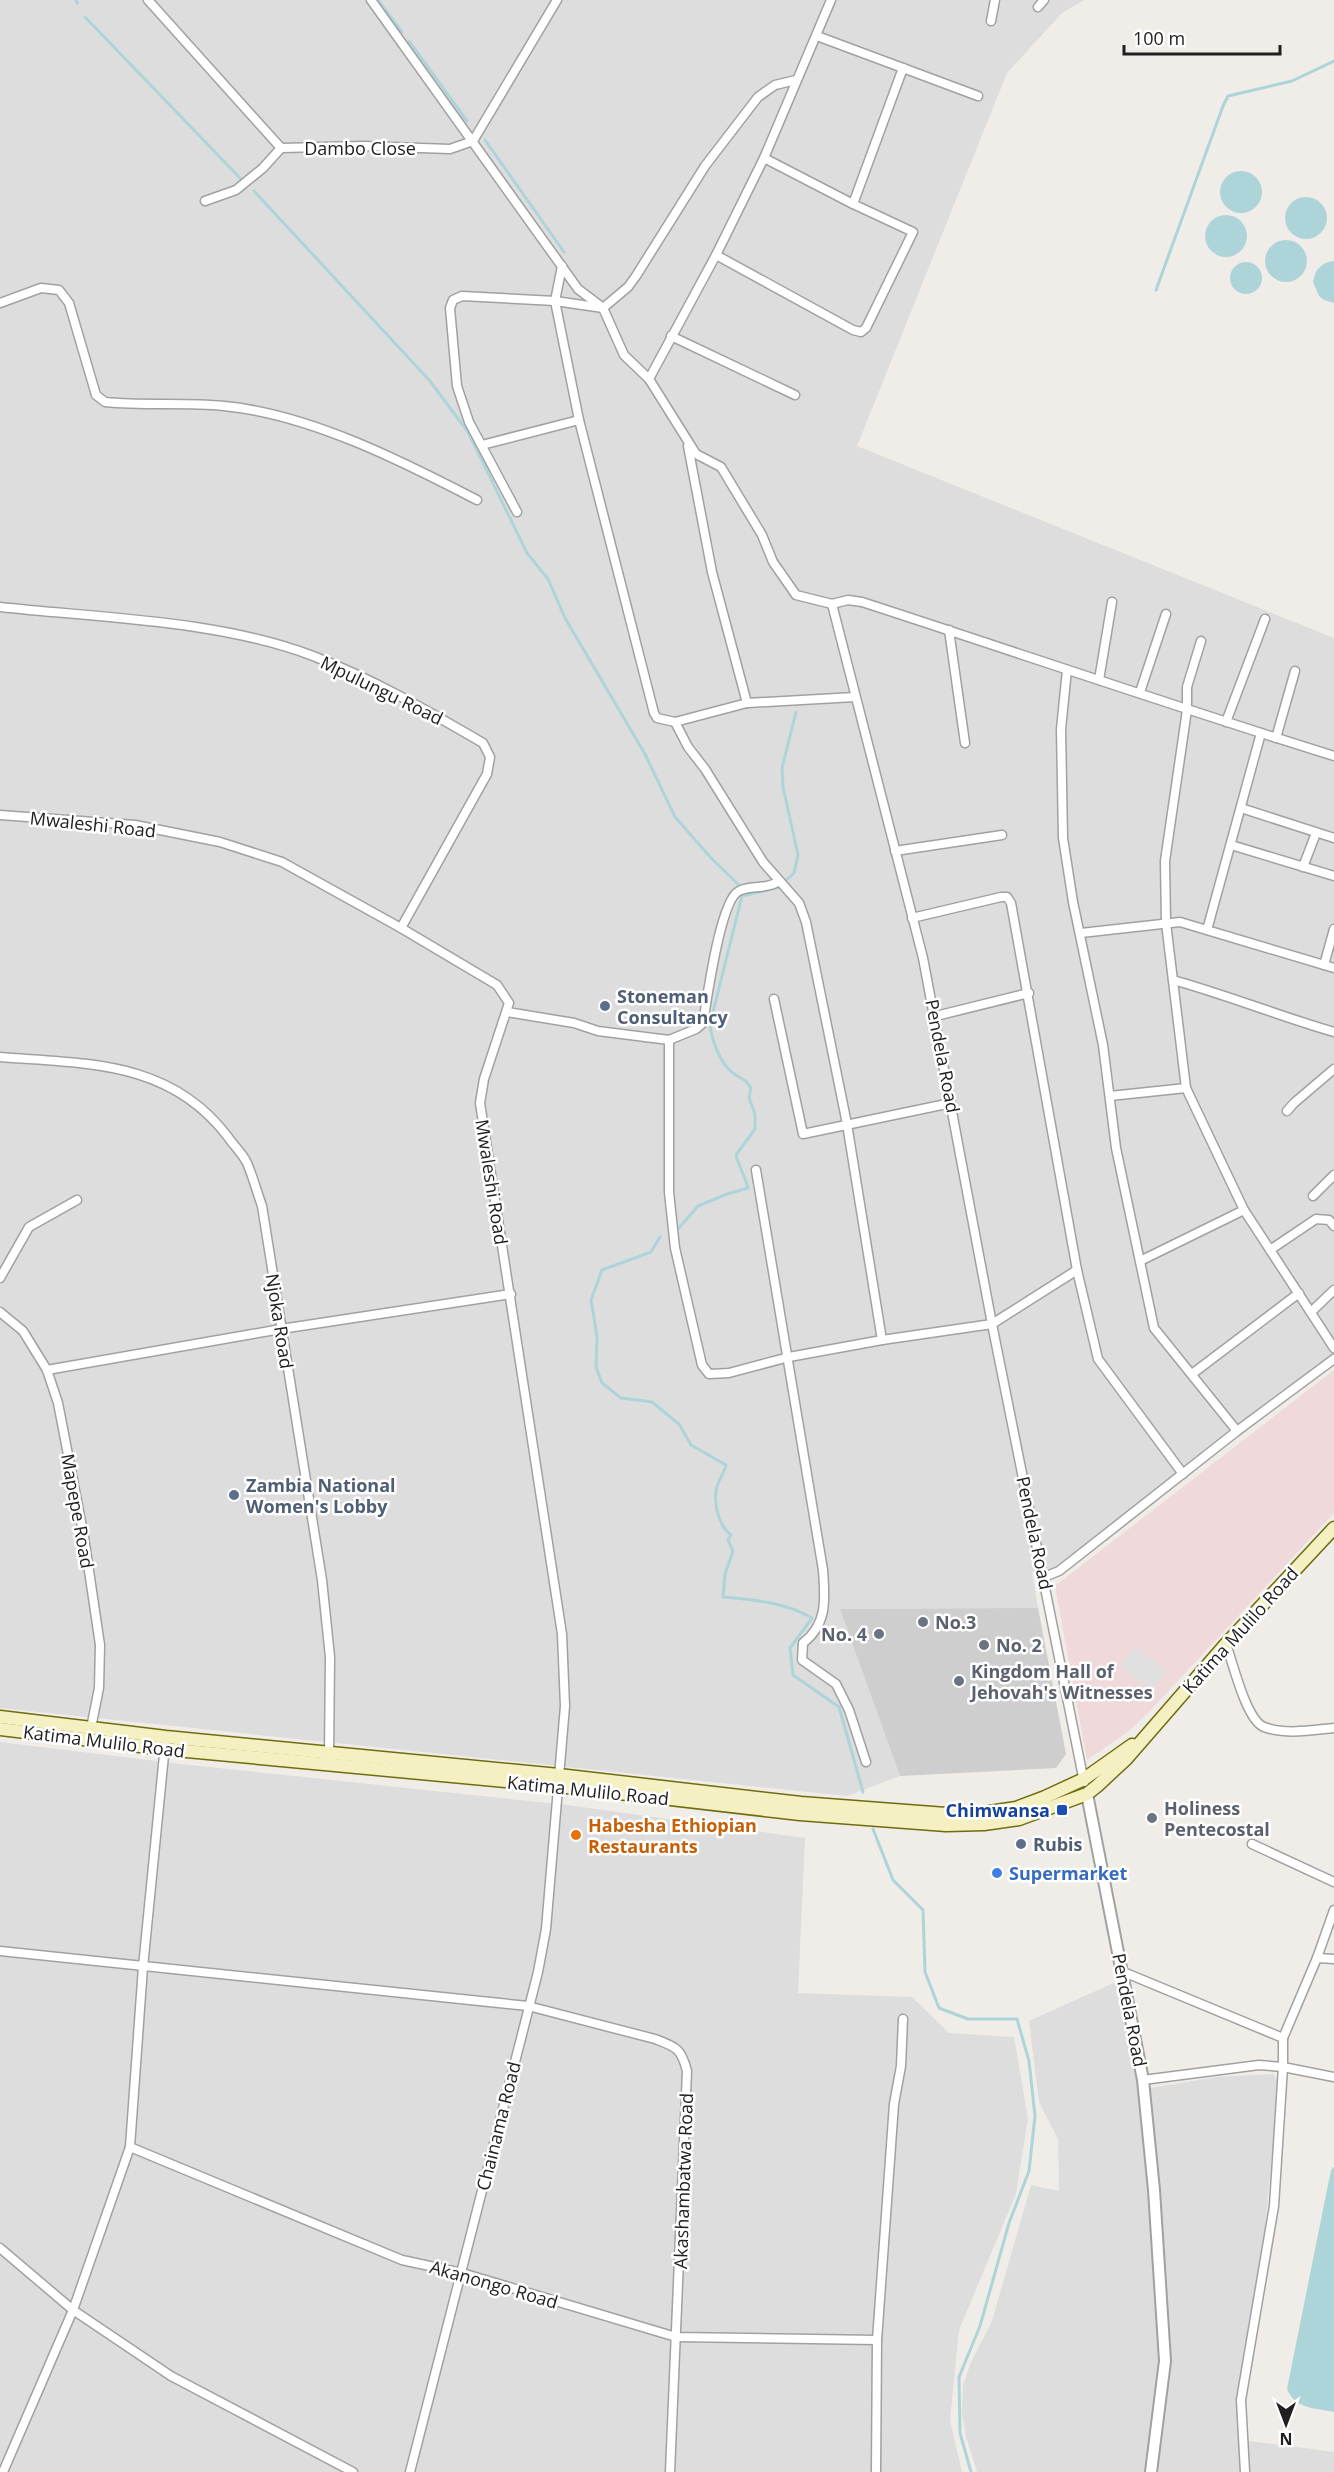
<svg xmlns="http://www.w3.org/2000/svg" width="1334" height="2472" font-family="'Open Sans',sans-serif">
<rect width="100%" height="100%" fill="#f0ece8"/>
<g fill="#deddde">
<path d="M0,0h1084l-22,13 -55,60 -150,373 477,192v716l-278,214 -24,4 6,36 -197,1 59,167 -53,20 -847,-88z"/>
<path d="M0,1742l181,22 386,41 238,33 -7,155 114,4 37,36 65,4 14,81 -12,76 -57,136 -9,90 12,52h-962z"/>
<path d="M1118,1981l20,109 79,-13 56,-3 6,9 -15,155 -23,129 -3,36 3,37 93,12v20h-357l-11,-35 -4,-25 1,-27 8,-23 21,-41 39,-136 28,6 -1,-52 -19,-37 -10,-81z"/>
</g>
<path fill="#efd9db" d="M1334,1370v143l-187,201 -18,17 -42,29 -32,-174z"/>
<path fill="#cecece" d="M1038,1608l28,146 -10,14 -156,8 -60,-167z"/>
<path fill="#e0e0e0" d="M1135,1647l32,24 -15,19 -32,-24z"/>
<g fill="#add5d9">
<circle cx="1241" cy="192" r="21"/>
<circle cx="1306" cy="218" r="21"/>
<circle cx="1226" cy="236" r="21"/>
<circle cx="1286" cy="261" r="21"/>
<path d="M1334,261v42l-10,-3 -5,-4 -6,-14c2,-12 8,-20 21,-21z"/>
<circle cx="1246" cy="278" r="16"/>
<path d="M1334,2167v245c-19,-4 -39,-3 -47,-23l44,-219z"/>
</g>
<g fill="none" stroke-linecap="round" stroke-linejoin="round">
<g stroke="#add5d9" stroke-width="3">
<path d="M76,0l1,3"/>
<path d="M378,0l24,32"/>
<path d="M85,17l156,162"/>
<path d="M409,41l58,80"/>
<path d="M485,140l79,112"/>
<path d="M254,191l176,190 38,51 59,121 21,26 17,39 80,136 30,63 37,42 28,27"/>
<path d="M1156,290l67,-184 5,-10 64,-15 42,-20"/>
<path d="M784,882l10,-9 4,-18 -15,-68 -1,-19 14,-56"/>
<path d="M679,1228l19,-22 29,-12 21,-6c-3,-12 -9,-21 -12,-33l19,-26v-15l-6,-16 2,-10c-7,-11 -9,-8 -18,-15 -13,-9 -22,-35 -23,-49l32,-128 35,-8"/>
<path d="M660,1237l-9,15 -49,18 -11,30 6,36 -1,31 6,16 19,15 31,4 27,22 12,21 35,20c-2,9 -9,17 -10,26 -2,15 3,35 15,44l-3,5 5,11 -8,23 -2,23c31,3 62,5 89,21l-22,30 3,27 46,32 24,85"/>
<path d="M873,1829l20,51 30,30 2,62 14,36 29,11h49l12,42 6,55 -6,55 -20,52 -29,103 -21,51 1,56 11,39"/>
</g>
<g stroke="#a1a1a1" stroke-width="11">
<g id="minor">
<path d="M148,0l133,148 83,-2 86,3 23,-8 84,-141"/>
<path d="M371,0l207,289 25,19 21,47 25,24"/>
<path d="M831,0l-67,158 -48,97 -67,124 47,75 25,13 41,68 11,27 23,33 36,9 16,-4 14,2c157,51 314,105 472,154"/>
<path d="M1038,7l6,-7"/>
<path d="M991,21l4,-21"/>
<path d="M817,36l161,60"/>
<path d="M205,201l31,-11 27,-22 18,-20"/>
<path d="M853,204l50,-136"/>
<path d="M716,255l137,75 8,2 5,-4 47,-96 -60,-28 -89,-46"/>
<path d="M562,266l-7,35 24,119 75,293 3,5 18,4 72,-19 108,-6"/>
<path d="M0,303l41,-15 18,2 10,13 27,92 9,7c40,4 80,0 119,4 85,8 178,55 253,94"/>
<path d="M671,336l124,59"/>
<path d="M482,445l97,-25"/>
<path d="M688,446l24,126 35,131"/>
<path d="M517,512l-48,-90 -12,-36 -7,-78 3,-8 9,-4 93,5 48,7 25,-21 8,-11 69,-110 53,-69 17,-12 21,-5"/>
<path d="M832,604l91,354 69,366 92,458"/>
<path d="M0,607c100,11 219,13 313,49 60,23 115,55 170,87l7,14 -3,17 -86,154"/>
<path d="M949,630l16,113"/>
<path d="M1201,641l-14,46v23l-22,151 1,62 20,165 58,122 90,138"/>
<path d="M1067,670l-6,59 2,109 10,64 30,143 13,103 38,180 83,103"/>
<path d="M1099,680l13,-78"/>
<path d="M1140,692l26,-78"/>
<path d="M675,722l13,25 17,22 58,93 36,41 7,19 41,202 35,216"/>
<path d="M1226,722l39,-103"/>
<path d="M1276,738l19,-67"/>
<path d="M1241,808l93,30"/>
<path d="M0,815l135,10 85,17 62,20 119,66 96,57 12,18 -25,76 -4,24 82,531 3,72 -19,223 -8,43 -128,500"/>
<path d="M1231,845l103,31"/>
<path d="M895,851l107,-16"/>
<path d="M1303,867l13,-34"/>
<path d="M1207,930l54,-197"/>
<path d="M1081,933l99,-11 154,46"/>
<path d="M1324,965l10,-36"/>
<path d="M1173,980c54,15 106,36 161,52"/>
<path d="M774,999l29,135 148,-31"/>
<path d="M507,1012l67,11 24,8 71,9 27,-11 7,-6c4,-23 17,-123 36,-132 12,-6 24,-1 39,-9"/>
<path d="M936,1016l93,-23"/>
<path d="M669,1040v152l6,56 27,117 7,9 20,-1 60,-16 93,-17 110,-16 85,-54 -66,-367 -4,-6h-6l-89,21"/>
<path d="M0,1057c87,7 170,3 228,80 6,9 15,17 19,26 6,14 10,29 15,43l60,374 8,77 -1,99"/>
<path d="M1110,1096l76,-8"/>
<path d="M1287,1111l7,-8 40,-34"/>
<path d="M756,1170l67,400c2,28 5,54 -20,73l-1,17 34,24 13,26 17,52"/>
<path d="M1313,1196l21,-21"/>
<path d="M1270,1250l46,-31 13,1 5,6"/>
<path d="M1140,1261l104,-51"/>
<path d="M1077,1270l21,89 85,115"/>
<path d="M0,1278l29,-51 48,-27"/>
<path d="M0,1312l23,19 24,39 11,33 26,134 16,108 -1,43 -8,40"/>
<path d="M1311,1312l23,-22"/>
<path d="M47,1370l234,-41 230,-35"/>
<path d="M1192,1374l107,-81"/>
<path d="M1044,1577l15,-6 178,-140 97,-72"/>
<path d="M1226,1644c7,19 20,76 38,83 21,8 49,3 70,1"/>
<path d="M1252,1844l82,38"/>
<path d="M0,1951l528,55 127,33c21,8 26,9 32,32l-17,401"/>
<path d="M1317,1958l17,1"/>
<path d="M1121,1971l162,67"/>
<path d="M1143,2080l116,-15 24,2 51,10"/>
<path d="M130,2147l272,113 60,13 214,64 201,3"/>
<path d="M0,2248l73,62 98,66 182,96"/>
<path d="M3,2472l70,-162 57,-163 13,-180 22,-222"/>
<path d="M876,2472l1,-132 17,-236 7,-38 2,-47"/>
<path d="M1245,2472l-4,-72 33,-194 9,-139v-29l34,-80 17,-48"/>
</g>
</g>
<g stroke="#a1a1a1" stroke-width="14">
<path id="tertiary" d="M1087,1794l56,286 11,110 11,171 -14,111"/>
</g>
<g stroke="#6f6c0f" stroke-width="15">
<g id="secondary">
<path d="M0,1717l166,20 393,38 242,28 145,11 37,-1 33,-5 29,-11 39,-18 48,-34"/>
<path d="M0,1729l165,20 393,37 242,28 146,11 38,-1 35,-5 68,-25 10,-8 29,-27 100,-115 108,-116"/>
</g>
</g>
<use href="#minor" stroke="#fff" stroke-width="8"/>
<use href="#tertiary" stroke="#fff" stroke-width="10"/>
<use href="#secondary" stroke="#f4f0c2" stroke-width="12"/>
</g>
<g fill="#5c6f8a" stroke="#fff" stroke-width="2">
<circle cx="605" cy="1006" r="6"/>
<circle cx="234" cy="1495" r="6"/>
<circle cx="1021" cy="1844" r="6"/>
</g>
<g fill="#6b7280" stroke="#fff" stroke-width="2">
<circle cx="923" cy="1622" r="6"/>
<circle cx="879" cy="1634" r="6"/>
<circle cx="984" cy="1645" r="6"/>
<circle cx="959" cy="1681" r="6"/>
<circle cx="1152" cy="1818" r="6"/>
</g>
<rect fill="#1a4fb4" stroke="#fff" stroke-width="2" x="1056" y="1804" width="12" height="12" rx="3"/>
<circle fill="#e8710a" stroke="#fff" stroke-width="2" cx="576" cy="1835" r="6"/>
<circle fill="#3f7fe0" stroke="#fff" stroke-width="2" cx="997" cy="1873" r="6"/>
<g text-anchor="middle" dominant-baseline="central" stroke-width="5" stroke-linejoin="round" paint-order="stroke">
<g font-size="18" fill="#202020" stroke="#fff">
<text x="360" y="148">Dambo Close</text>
<text transform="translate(382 690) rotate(26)">Mpulungu Road</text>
<text transform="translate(93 824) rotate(6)">Mwaleshi Road</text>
<text transform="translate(943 1056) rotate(79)">Pendela Road</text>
<text transform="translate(492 1182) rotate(81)">Mwaleshi Road</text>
<text transform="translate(280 1321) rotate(81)">Njoka Road</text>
<text transform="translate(78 1511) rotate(80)">Mapepe Road</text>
<text transform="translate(1035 1533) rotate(78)">Pendela Road</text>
<text transform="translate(1240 1630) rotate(-48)">Katima Mulilo Road</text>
<text transform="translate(104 1741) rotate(7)">Katima Mulilo Road</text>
<text transform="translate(588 1790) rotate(6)">Katima Mulilo Road</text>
<text transform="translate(1130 2010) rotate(79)">Pendela Road</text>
<text transform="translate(498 2126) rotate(-76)">Chainama Road</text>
<text transform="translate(683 2181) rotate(-88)">Akashambatwa Road</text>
<text transform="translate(494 2284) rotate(16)">Akanongo Road</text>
</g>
<g font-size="18" font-weight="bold" fill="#4e5e75" stroke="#fff" text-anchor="start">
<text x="617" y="996">Stoneman<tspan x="617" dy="21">Consultancy</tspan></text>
<text x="246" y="1485">Zambia National<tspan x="246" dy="21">Women's Lobby</tspan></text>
<text x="1033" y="1844">Rubis</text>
</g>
<g font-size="18" font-weight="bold" fill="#5b616d" stroke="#fff" text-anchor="start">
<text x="935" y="1622">No.3</text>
<text x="867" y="1634" text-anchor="end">No. 4</text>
<text x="996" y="1645">No. 2</text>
<text x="971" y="1671">Kingdom Hall of<tspan x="971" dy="21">Jehovah's Witnesses</tspan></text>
<text x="1164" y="1808">Holiness<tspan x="1164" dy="21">Pentecostal</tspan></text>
</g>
<g font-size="18" font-weight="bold" fill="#164399" stroke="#fff" text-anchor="end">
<text x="1050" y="1810">Chimwansa</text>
</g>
<g font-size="18" font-weight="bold" fill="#c56008" stroke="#fff" text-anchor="start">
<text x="588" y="1825">Habesha Ethiopian<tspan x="588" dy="21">Restaurants</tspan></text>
</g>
<g font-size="18" font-weight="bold" fill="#366cbe" stroke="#fff" text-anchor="start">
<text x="1009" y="1873">Supermarket</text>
</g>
</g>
<g transform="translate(1286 2424) rotate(180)" stroke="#ffffff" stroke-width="4.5" paint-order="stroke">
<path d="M0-4.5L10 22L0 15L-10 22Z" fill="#202020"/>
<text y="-9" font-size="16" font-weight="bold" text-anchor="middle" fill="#202020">N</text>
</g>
<path d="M1124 45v9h156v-9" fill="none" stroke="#202020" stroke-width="3"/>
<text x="1133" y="45" font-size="18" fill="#202020" stroke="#ffffff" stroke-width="4.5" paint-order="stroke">100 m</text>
</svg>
